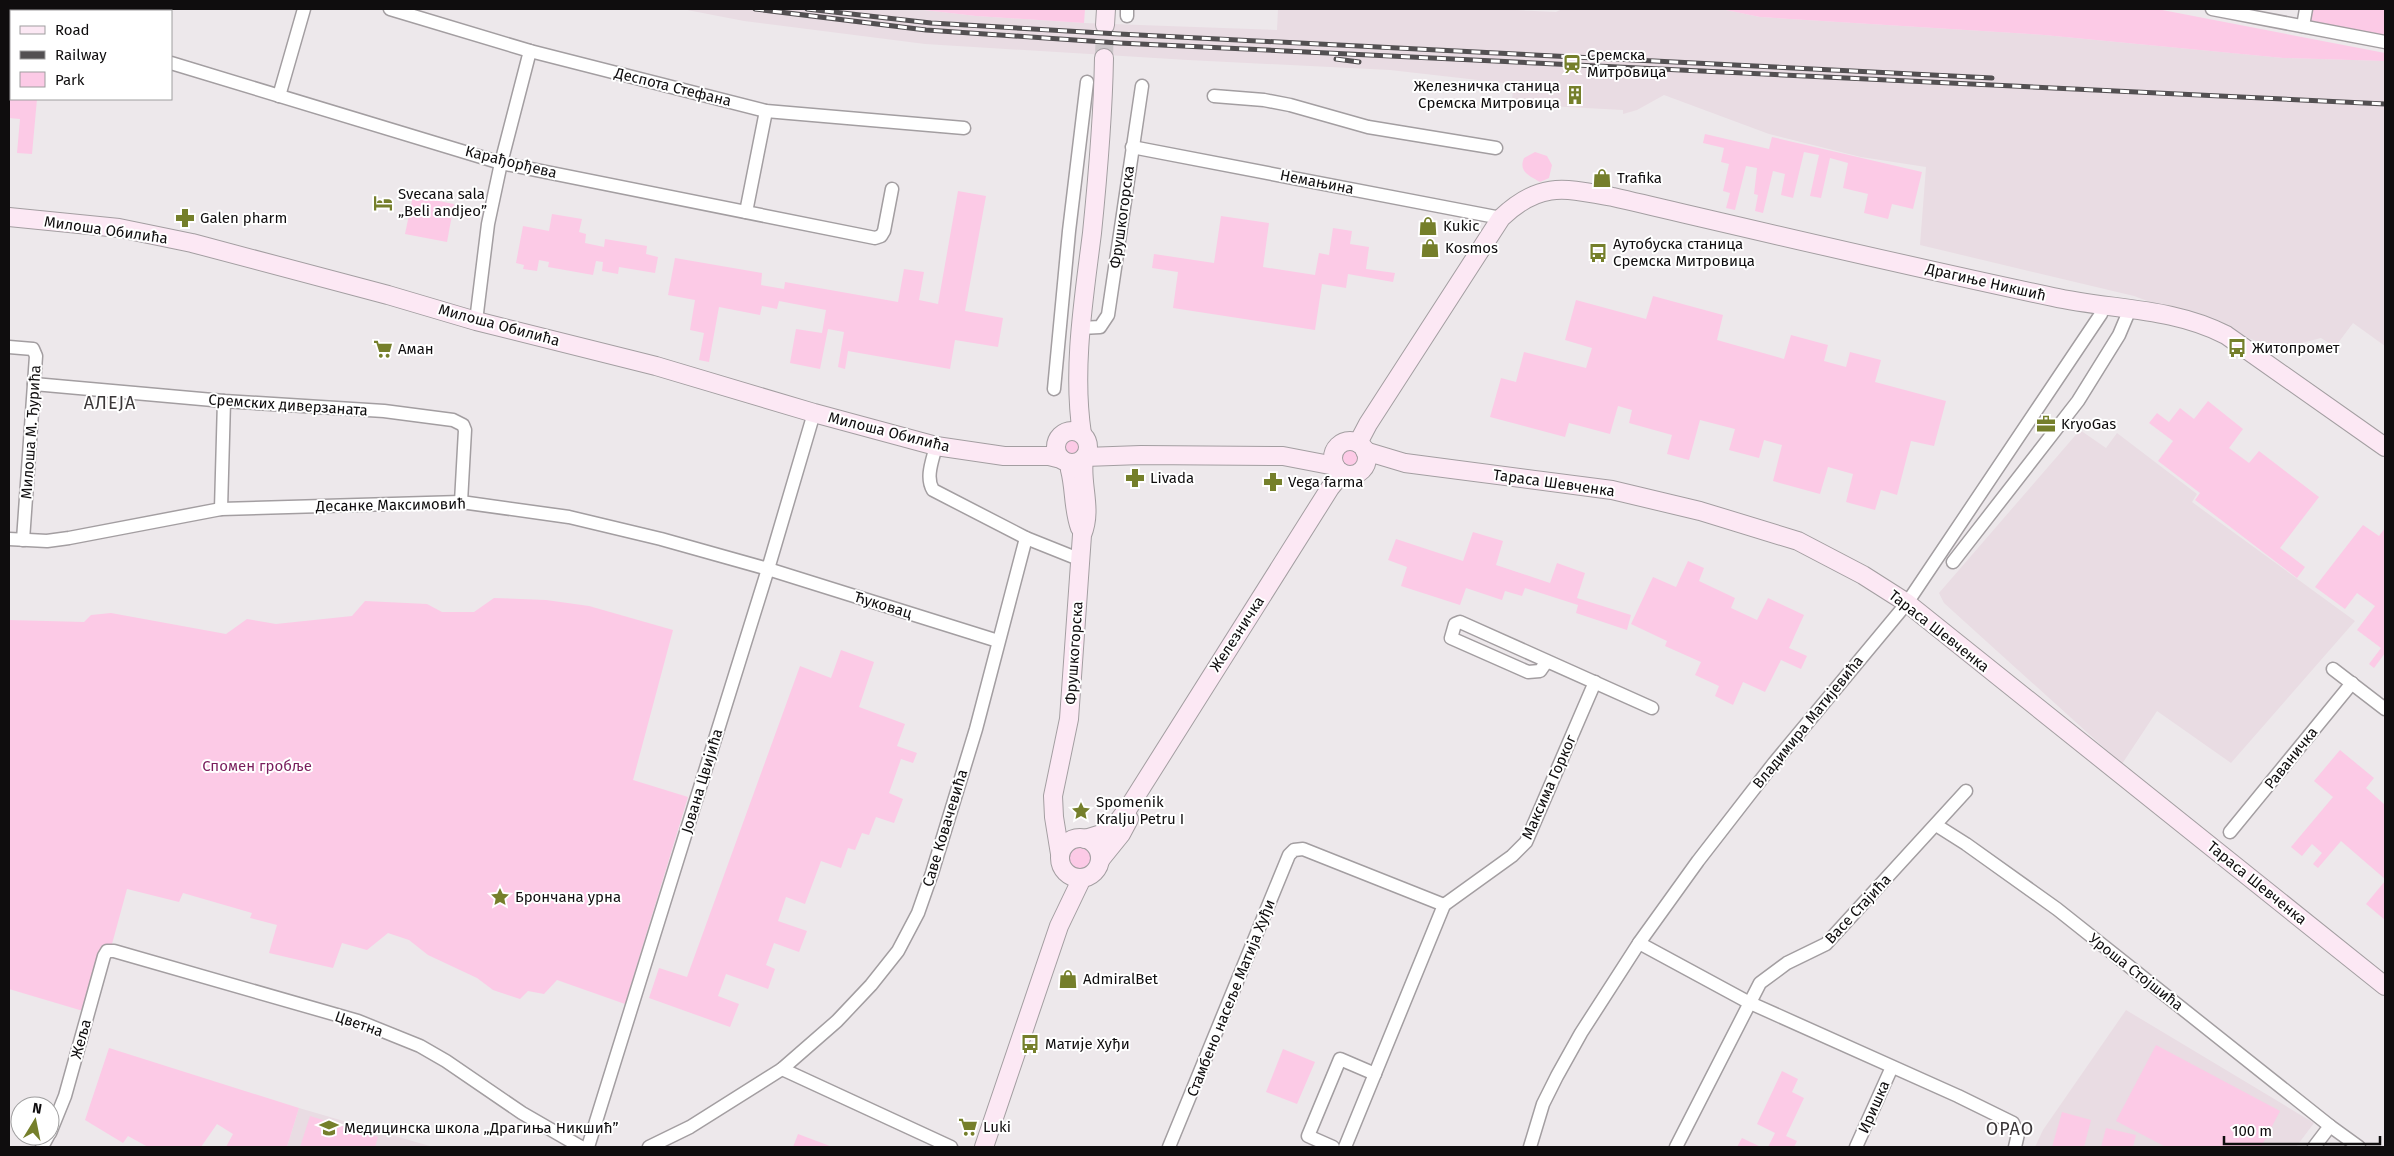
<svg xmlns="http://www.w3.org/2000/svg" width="2394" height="1156" font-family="'Fira Sans',sans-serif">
<rect width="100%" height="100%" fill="#ede8eb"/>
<g fill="#e9dce3">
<path d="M682,9h233l61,7 108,7 193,7 1,-21h217l61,3 6,-3h159l39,8 284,18 239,23 102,3v285l-32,-23 -18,24 -14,-9 -43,11 -144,-53 -214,-51 6,-78 -65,-10 -92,-23 -105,-39 -27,15 -14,4v-4l-111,-6 1,-20 -123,-14 -202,-10 -263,-16 -181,-23z"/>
<path d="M2080,430l26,18 11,-15 80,61 -5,8 163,119 -124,142 -74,-52 -35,53 -178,-161 -5,-10z"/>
<path d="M2126,1010l188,113 -18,24h-261l8,-17z"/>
<path d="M299,1108l134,39h-146z"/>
</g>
<g fill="#fccae6">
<path d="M915,9h170l-1,14 -108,-7z"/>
<path d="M1721,9h436l228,44v8l-102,-3 -239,-23 -284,-18z"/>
<path d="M2307,9h78v28l-81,-15z"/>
<path d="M9,78h2v21h26l-5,55 -15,-1 3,-34 -11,-1z"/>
<path d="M1705,134l64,15 3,-12 150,35 -9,37 -21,-5 -4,15 -24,-6 4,-19 -25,-6 5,-25 -18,-5 -9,40 -11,-2 9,-41 -15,-3 -11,46 -12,-3 4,-21 -12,-3 -10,42 -8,-2 3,-16 -4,-1 3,-26 -11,-2 -11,44 -9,-2 4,-15 -7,-2 6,-27 -8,-2 3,-14 -21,-5z"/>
<path d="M1535,152l12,4 5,9 -3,13 -9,4c-10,-6 -22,-10 -16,-24z"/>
<path d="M958,191l28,5 -21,115 38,7 -5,29 -43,-7 -5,29 -102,-18 -3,18 -7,-2 6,-35 -16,-3 -8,40 -30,-6 6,-34 26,4 4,-23 -47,-9 -2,8 -15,-3 -2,9 -41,-8 -10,55 -10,-2 5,-27 -14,-3 5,-30 -27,-5 7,-37 87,15 -1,12 23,4 1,-7 113,20 6,-33 20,3 -5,28 19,4z"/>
<path d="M413,196l41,8 -7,38 -42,-8z"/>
<path d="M552,214l30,5 -3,13 7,2 -1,9 19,4 1,-8 42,7 -1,8 12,3 -3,16 -36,-6 -1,7 -16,-3 1,-9 -7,-1 -3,14 -45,-8 1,-5 -10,-2 -2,11 -14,-2 1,-4 -8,-2 7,-37 26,5z"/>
<path d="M1221,216l48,7 -6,44 52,8 4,-22 10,2 4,-27 19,3 -2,13 19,3 -3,22 29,4 -2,9 -45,-8 -2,14 -24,-4 -7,46 -142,-22 5,-36 -26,-4 2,-14 60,9z"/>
<path d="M1653,296l70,19 -6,25 67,19 7,-24 37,10 -4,16 22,6 4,-15 31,8 -6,22 71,19 -12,45 -23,-5 -14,54 -16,-5 -6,20 -29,-8 7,-28 -25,-7 -8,27 -47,-13 9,-36 -18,-5 -5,18 -30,-8 6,-21 -35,-9 -11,40 -22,-6 5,-19 -43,-12 3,-13 -14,-4 -8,28 -41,-11 -4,14 -75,-20 11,-39 15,4 8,-30 62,16 6,-20 -27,-8 11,-40 70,19z"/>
<path d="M2208,401l35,28 -14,19 20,15 10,-12 60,46 -39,51 25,19 -8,11 -102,-78 5,-7 -42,-32 15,-20 -24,-18 8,-10 12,9 11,-14 14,11z"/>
<circle cx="1072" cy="447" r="10"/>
<circle cx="1350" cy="458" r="10"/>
<path d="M2363,525l16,11 6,-8v125l-11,15 -5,-4 12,-16 -24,-18 18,-24 -18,-13 -12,16 -30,-22z"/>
<path d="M1473,532l30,9 -7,24 54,18 7,-20 28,10 -8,25 54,17 -4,15 -51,-17 2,-8 -53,-17 -3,8 -17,-5 -3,9 -36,-12 -6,17 -59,-19 6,-19 -19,-7 8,-21 67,22z"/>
<path d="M1688,561l16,7 -5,13 36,17 -4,10 26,12 11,-22 36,17 -15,33 18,8 -6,13 -20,-9 -16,32 -22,-10 -10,23 -18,-9 4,-10 -24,-11 6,-13 -36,-16 2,-5 -36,-17 22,-47 23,10z"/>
<path d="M494,598l52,2 43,6 84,24 -40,150 55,17 -63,207 -68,-24 -13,14 -16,-3 -8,8 -27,-9 -16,-12 -49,-23 -19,-15 -21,-7 -21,17 -25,-7 -9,25 -64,-15 8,-28 -27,-7 2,-5 -69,-20 -4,9 -52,-13 -15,55 -29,67 -74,-22v-369l75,2 7,-7 20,-2 115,21 21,-15 29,5 76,-8 13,-15 62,3 15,8h32z"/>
<path d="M841,650l33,12 -15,45 46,17 -8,22 20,7 -4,10 -12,-4 -12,34 14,6 -9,24 -18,-6 -7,18 -7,-2 -7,17 -7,-2 -7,20 -20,-7 -16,43 -19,-7 -8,24 29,10 -8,21 -25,-9 -8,22 9,4 -7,20 -42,-15 -8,22 21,8 -9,23 -81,-29 10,-30 28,9 113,-311 31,12z"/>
<path d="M2340,750l34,28 -8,10 19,17v74l-44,-38 -23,27 -5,-4 9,-11 -10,-9 -10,12 -11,-9 42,-50 -19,-16z"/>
<circle cx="1080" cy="858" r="13"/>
<path d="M2385,881v39l-19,-16z"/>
<path d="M2156,1045l124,66 -19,36h-95l-50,-26z"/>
<path d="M109,1048l190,60 -12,39h-61l7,-13 -16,-10 -16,23h-53l-20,-11 -5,7 -38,-23z"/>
<path d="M1283,1049l32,13 -18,42 -31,-12z"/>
<path d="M1782,1071l16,8 -6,13 12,6 -18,38 11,5 -3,6h-26l7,-14 -18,-9z"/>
<path d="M2062,1112l29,8 -7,27h-32z"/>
<path d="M310,1116l68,21 -3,10h-75z"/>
<path d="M2106,1128l30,7 -3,12h-32z"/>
<path d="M798,1134l32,12v1h-37z"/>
<path d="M1742,1138l19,9h-24z"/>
</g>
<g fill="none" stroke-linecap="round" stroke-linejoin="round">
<path stroke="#ccc7ca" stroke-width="18" stroke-dasharray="18 9" stroke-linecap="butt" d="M1104,58l1,-33"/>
<g stroke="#a39ea1" stroke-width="15">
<g id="street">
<path d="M390,9l140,42 236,60 198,17"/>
<path d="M2212,9l173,33"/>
<path d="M47,11v-2"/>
<path d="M1127,16v-7"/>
<path d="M2303,26l3,-17"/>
<path d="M171,63l330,100 374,75 6,-2 3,-5 8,-42"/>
<path d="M279,96l25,-87"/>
<path d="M1214,96l50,4 26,5 78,22 128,21"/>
<path d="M1132,147l369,71"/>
<path d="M746,212l20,-101"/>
<path d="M476,321l12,-97 13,-61 29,-112"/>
<path d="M1081,328l19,-1 8,-12 34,-229"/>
<path d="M9,347l24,2 3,7 -13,184"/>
<path d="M34,384l190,17 160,10 69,9 10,5 2,5 -4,72"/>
<path d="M1054,389l15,-158 18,-149"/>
<path d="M936,446c-3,13 -11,31 -3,44l93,48 55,22"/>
<path d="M221,509l3,-108"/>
<path d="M9,539l38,2 22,-3 152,-29 240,-7 108,15 92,22 107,30 230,72"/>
<path d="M1953,562l125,-161 41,-66 11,-26"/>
<path d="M1547,661l-7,10 -12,1 -77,-34 4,-14 5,-2 192,86"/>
<path d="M2333,669l52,40"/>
<path d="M1936,825l30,19 91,65 273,217 -16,21"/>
<path d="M2230,832l122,-149"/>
<path d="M1639,943l109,59 210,94 55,27 5,11 -3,13"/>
<path d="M782,1069l169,78"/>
<path d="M2330,1126l29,21"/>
<path d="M50,1133l15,-37 39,-140 3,-5h7l244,70 62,25 26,15 76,52 59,34"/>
<path d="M42,1147l6,-11"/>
<path d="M588,1147l180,-578 46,-156"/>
<path d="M649,1147l41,-20 92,-58 55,-48 34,-36 27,-34 20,-38 14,-40 44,-144 50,-191"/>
<path d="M1169,1147l120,-292 5,-5 9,-1 141,56 68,-49 14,-14 69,-160"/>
<path d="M1333,1147l-25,-11 32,-77 35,15"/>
<path d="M1345,1147l99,-242"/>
<path d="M1530,1147l13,-43 14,-28 24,-43 58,-90 59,-82 76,-98 133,-160 194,-289 2,-8"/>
<path d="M1676,1147l84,-164 27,-20 39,-19 140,-153"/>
<path d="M1856,1147l36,-80"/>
</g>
</g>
<g stroke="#a39ea1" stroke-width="20">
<g id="secondary">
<path d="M1105,25l1,-16"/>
<path d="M9,217l110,11 73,15 196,52 88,26 180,45 158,47 122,33 68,10h45l12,3"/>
<circle cx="1072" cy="447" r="16"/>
<path d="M1082,434c-10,-66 2,-136 10,-201 6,-59 11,-116 12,-175"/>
<circle cx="1350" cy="458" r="17"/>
<path d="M1358,443l10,-19 133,-206c39,-37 63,-30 112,-21 146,34 293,69 440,100 58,13 119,10 173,38l159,112"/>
<path d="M1365,451l40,12 207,27 88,21 98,30 65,34 44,28 478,383"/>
<path d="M1085,457l56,-2 142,1 52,10"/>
<path d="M1070,470c5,19 3,39 10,58"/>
<circle cx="1080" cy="858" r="20"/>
<path d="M1085,839l16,-5 13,-7 15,-20 201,-319 12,-15"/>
<path d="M1060,854l-6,-37 -1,-21 16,-77 13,-184c11,-26 -2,-51 2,-77"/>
<path d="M1100,860l21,-26 8,-15"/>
<path d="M984,1147l75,-221 23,-48"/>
</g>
</g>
<use href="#street" stroke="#fff" stroke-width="12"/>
<use href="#secondary" stroke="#fce8f4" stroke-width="18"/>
<g stroke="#535052" stroke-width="5">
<g id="rail">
<path d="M755,9l171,21 193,13 1266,61"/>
<path d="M807,9l124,14 188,11 873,44"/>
<path d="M1336,59l23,3"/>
</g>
</g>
<use href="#rail" stroke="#fff" stroke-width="3" stroke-dasharray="9" stroke-linecap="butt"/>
</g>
<defs>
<g id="station-bare" transform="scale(1.5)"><path d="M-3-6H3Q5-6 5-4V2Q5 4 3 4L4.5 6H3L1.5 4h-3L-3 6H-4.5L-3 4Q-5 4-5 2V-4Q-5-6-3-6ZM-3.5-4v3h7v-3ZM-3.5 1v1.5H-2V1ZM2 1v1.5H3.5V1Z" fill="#757f2b" stroke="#fff" stroke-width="2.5" paint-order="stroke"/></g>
<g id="building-bare" transform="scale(1.5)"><path d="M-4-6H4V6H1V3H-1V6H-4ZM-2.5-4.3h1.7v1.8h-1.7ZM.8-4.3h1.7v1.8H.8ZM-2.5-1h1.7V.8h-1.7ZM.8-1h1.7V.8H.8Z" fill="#757f2b" stroke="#fff" stroke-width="2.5" paint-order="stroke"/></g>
<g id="shop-bare" transform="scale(1.5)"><path d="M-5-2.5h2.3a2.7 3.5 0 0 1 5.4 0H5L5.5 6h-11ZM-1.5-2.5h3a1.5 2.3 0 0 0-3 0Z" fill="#757f2b" stroke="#fff" stroke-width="2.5" paint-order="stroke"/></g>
<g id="hotel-bare" transform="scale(1.5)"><path d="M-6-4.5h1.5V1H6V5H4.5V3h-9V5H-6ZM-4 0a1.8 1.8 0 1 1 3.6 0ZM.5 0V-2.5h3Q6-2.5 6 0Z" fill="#757f2b" stroke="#fff" stroke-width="2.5" paint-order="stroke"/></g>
<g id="pharmacy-bare" transform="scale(1.5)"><path d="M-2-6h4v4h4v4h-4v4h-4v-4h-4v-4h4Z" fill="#757f2b" stroke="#fff" stroke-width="2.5" paint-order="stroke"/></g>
<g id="bus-bare" transform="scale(1.5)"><path d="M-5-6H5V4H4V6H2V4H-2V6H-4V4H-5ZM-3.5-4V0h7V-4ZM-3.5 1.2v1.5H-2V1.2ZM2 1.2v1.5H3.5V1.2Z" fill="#757f2b" stroke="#fff" stroke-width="2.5" paint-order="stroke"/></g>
<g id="supermarket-bare" transform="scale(1.5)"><path d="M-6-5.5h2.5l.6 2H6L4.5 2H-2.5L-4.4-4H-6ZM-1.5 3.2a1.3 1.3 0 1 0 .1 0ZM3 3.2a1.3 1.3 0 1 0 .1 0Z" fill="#757f2b" stroke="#fff" stroke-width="2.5" paint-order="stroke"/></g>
<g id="office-bare" transform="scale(1.5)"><path d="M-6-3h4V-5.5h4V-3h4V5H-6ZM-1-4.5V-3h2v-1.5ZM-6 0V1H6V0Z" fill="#757f2b" stroke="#fff" stroke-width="2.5" paint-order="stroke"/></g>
<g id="sight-bare" transform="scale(1.5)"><path d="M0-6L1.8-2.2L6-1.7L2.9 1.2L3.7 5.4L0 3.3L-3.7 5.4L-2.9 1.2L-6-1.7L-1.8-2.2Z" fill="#757f2b" stroke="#fff" stroke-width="2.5" paint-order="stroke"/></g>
<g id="school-bare" transform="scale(1.5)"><path d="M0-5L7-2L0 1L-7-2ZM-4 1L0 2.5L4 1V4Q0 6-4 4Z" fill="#757f2b" stroke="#fff" stroke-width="2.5" paint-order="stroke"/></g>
</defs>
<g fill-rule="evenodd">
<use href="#station-bare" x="1572" y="64"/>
<use href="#building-bare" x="1575" y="95"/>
<use href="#shop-bare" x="1602" y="178"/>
<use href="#hotel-bare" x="383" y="203"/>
<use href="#pharmacy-bare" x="185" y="218"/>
<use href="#shop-bare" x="1428" y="226"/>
<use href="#shop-bare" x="1430" y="248"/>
<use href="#bus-bare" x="1598" y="253"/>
<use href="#bus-bare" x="2237" y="348"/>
<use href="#supermarket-bare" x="383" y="349"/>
<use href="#office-bare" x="2046" y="424"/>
<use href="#pharmacy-bare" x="1135" y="478"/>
<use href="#pharmacy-bare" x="1273" y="482"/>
<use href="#sight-bare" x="1081" y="811"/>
<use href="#sight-bare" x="500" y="897"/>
<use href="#shop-bare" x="1068" y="979"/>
<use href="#bus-bare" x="1030" y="1044"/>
<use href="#supermarket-bare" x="968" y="1127"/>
<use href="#school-bare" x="329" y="1128"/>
</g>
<g text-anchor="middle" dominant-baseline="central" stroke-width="4" stroke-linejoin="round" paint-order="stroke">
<g font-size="15" fill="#0f0d0e" stroke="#fff" text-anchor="start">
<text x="1587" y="55">Сремска<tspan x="1587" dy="17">Митровица</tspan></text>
<text x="1560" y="86" text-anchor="end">Железничка станица<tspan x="1560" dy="17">Сремска Митровица</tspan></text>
<text x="1617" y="178">Trafika</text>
<text x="398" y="194">Svecana sala<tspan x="398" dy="17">„Beli andjeo”</tspan></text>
<text x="200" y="218">Galen pharm</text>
<text x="1443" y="226">Kukic</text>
<text x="1613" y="244">Аутобуска станица<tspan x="1613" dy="17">Сремска Митровица</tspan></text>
<text x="1445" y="248">Kosmos</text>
<text x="2252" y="348">Житопромет</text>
<text x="398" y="349">Аман</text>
<text x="2061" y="424">KryoGas</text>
<text x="1150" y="478">Livada</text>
<text x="1288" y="482">Vega farma</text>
<text x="1096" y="802">Spomenik<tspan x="1096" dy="17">Kralju Petru I</tspan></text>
<text x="515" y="897">Брончана урна</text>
<text x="1083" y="979">AdmiralBet</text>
<text x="1045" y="1044">Матије Хуђи</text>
<text x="983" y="1127">Luki</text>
<text x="344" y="1128">Медицинска школа „Драгиња Никшић”</text>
</g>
<g font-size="15" fill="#0f0d0e" stroke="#fff">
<text transform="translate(673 87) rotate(14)">Деспота Стефана</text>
<text transform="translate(511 162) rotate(14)">Карађорђева</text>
<text transform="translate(1317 182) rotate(11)">Немањина</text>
<text transform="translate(1122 217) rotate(-82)">Фрушкогорска</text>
<text transform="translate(106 230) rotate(8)">Милоша Обилића</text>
<text transform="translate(1986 282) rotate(13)">Драгиње Никшић</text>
<text transform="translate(499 325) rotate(15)">Милоша Обилића</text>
<text transform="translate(288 405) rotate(4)">Сремских диверзаната</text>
<text transform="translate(31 432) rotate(-86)">Милоша М. Ђурића</text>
<text transform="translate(889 432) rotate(14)">Милоша Обилића</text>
<text transform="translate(1554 483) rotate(8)">Тараса Шевченка</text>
<text transform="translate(391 505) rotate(-1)">Десанке Максимовић</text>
<text transform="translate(883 605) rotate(17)">Ћуковац</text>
<text transform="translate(1939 631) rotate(38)">Тараса Шевченка</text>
<text transform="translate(1237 634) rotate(-57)">Железничка</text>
<text transform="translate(1074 653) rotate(-86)">Фрушкогорска</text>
<text transform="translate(1808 722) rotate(-51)">Владимира Матијевића</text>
<text transform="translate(2291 758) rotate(-51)">Раваничка</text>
<text transform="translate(702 781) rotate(-73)">Јована Цвијића</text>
<text transform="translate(1549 787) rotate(-66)">Максима Горког</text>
<text transform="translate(945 828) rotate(-73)">Саве Ковачевића</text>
<text transform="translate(2257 883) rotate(39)">Тараса Шевченка</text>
<text transform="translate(1858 909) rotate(-47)">Васе Стајића</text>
<text transform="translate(2136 972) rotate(38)">Уроша Стојшића</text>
<text transform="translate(1231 998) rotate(-68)">Стамбено насеље Матија Хуђи</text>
<text transform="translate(359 1024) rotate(19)">Цветна</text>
<text transform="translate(81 1039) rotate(-75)">Жеља</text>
<text transform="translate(1874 1107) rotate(-66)">Иришка</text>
</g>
<g font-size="15" fill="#791d5c" stroke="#fff">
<text x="257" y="766">Спомен гробље</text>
</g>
<g font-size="18" letter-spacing="1" fill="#3a3638" stroke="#fff">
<text x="110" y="403">АЛЕЈА</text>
<text x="2010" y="1129">ОРАО</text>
</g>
</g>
<rect width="2394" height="1156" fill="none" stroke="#0f0d0e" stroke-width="20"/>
<rect x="10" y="10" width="162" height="90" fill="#ffffff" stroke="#9f9e9f"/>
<rect x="20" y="26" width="25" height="8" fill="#fce8f4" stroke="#9f9e9f"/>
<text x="55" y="35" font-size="15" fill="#0f0d0e">Road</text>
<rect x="20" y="51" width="25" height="8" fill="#535052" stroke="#9f9e9f"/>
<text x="55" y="60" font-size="15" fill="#0f0d0e">Railway</text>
<rect x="20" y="72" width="25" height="15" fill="#fccae6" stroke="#9f9e9f"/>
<text x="55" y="85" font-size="15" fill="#0f0d0e">Park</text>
<g transform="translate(35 1121) rotate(10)"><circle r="24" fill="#ffffff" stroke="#9f9e9f"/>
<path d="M0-4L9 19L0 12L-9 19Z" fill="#757f2b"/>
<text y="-8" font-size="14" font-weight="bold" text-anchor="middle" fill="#0f0d0e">N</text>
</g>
<path d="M2224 1136v8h156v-8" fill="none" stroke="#0f0d0e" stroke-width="2.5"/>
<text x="2232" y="1136" font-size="15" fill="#0f0d0e" stroke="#ffffff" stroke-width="4" paint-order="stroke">100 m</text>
</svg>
